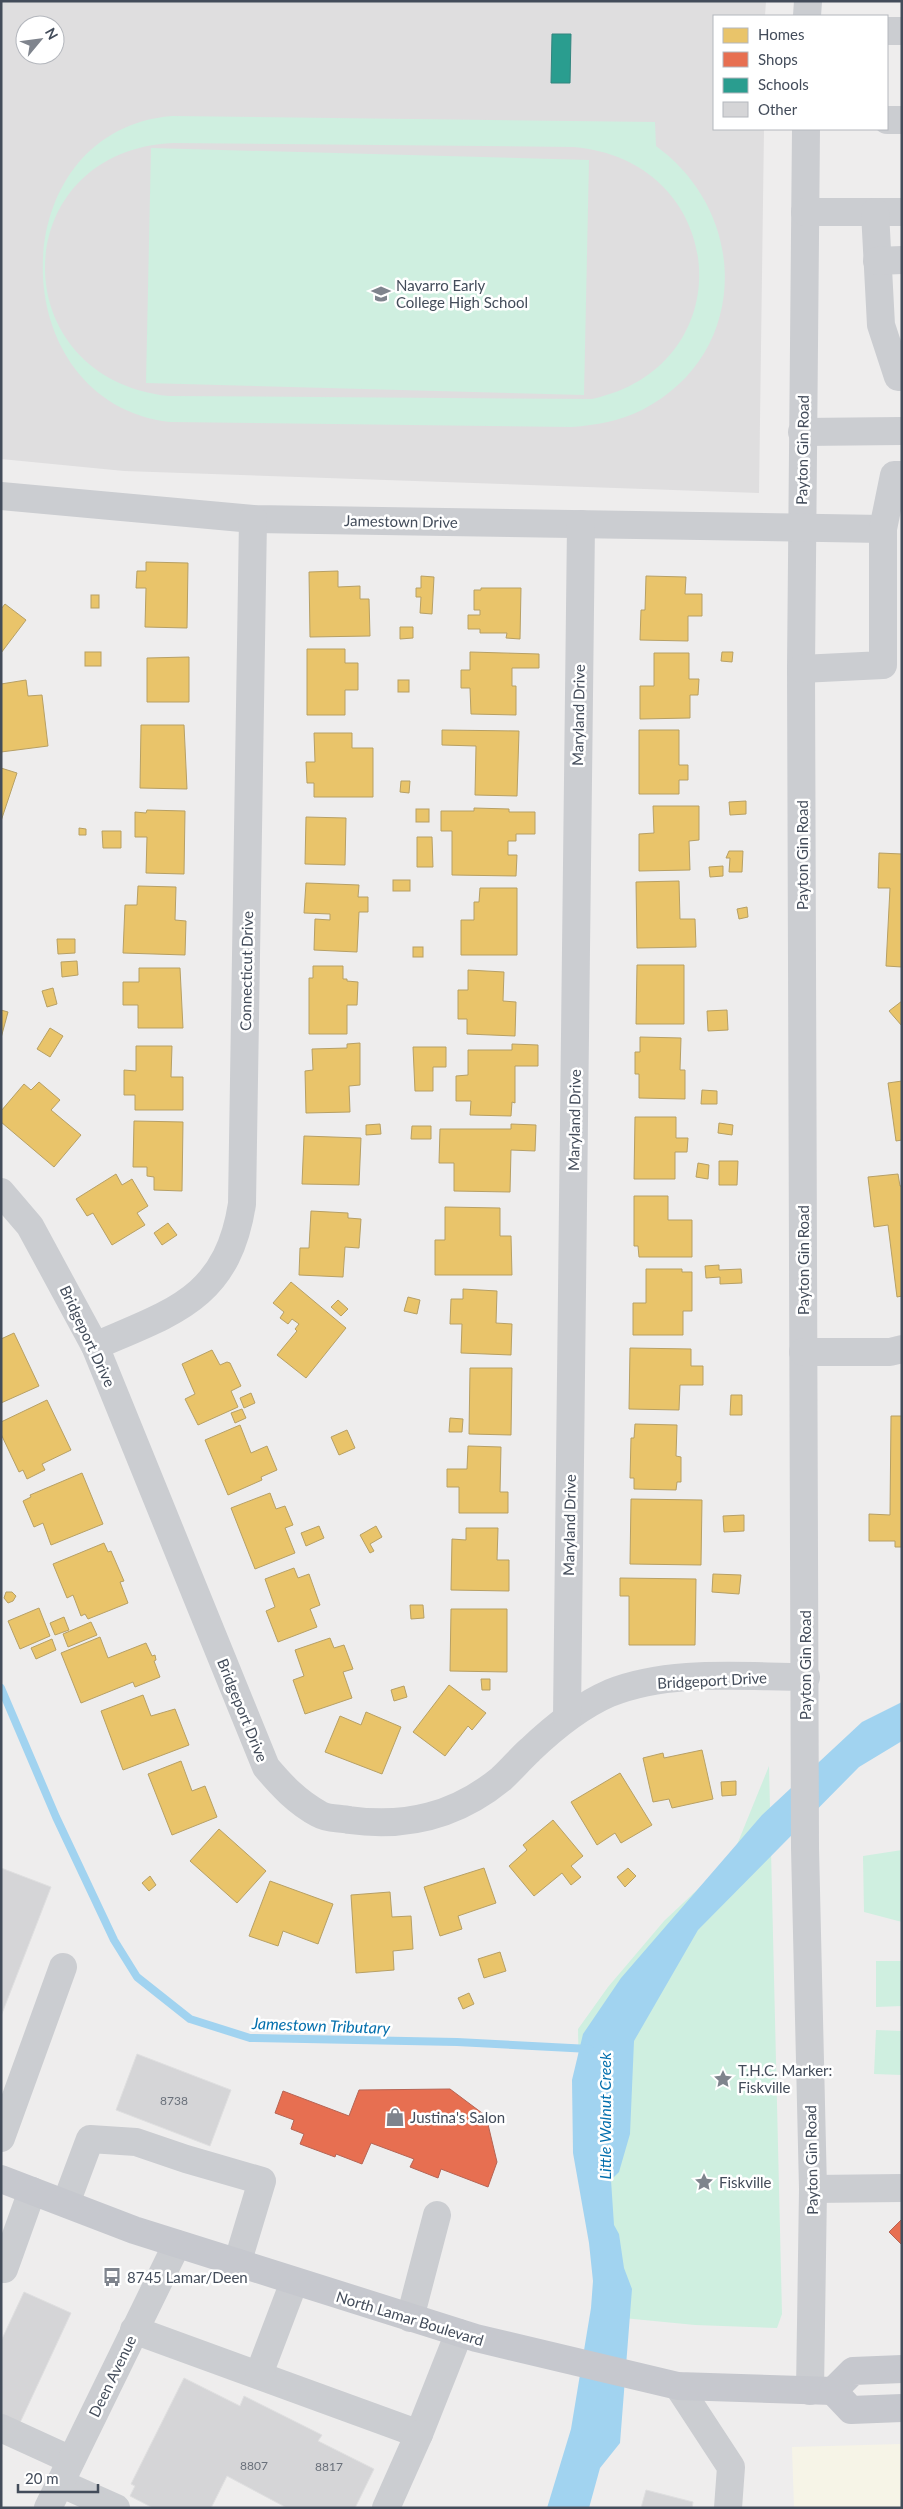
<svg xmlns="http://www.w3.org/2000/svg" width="903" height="2509" font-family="Lato,sans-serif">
<rect width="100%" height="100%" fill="#eeeded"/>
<path fill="#f6f4e7" d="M902,2444v64h-108l-2,-61z"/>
<path fill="#dfdedf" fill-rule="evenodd" d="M1,1h765l-1,15h-51v113h50l-5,364 -635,-22 -123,-12zM25,25h30v30h-30z"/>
<g fill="#cfefe0" fill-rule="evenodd">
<path d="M172,116l483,6 1,24c94,68 94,209 -14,264 -22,11 -46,15 -70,17l-402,-5c-170,-20 -170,-292 2,-306zM173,143l401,4c156,14 171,219 18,252l-423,-3c-168,-18 -164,-245 4,-253z"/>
<path d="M151,148l438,12 -5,235 -438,-12z"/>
<path d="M769,1766l13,548 -5,14 -82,-3 -82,-8 -32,-129 -3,-159 30,-42 56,-66 68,-64z"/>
<path d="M902,1850v72l-38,-10 -1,-56z"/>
<path d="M876,1961h26v45l-26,1z"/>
<path d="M876,2030l26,1v44l-28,-1z"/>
</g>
<path fill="#a1d3f0" d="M902,1702v39l-43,26 -161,163 -64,111 -4,93 -11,38 -8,8 3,45 5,9 5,34 8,21 -12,154 -20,25 -11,40h-42l24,-79 20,-121 2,-27 -4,-38 -16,-90 -1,-73 11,-46 38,-56 141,-163 100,-93z"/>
<g fill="#e9c46a" stroke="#b7a065">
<path d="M146,562l42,1 -1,65 -42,-1 1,-39h-10l1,-17h9z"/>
<path d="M338,571v16l22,-1v13h9l1,37 -60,1 -1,-65z"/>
<path d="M421,576l13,1 -2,37 -12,-1 1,-16h-5v-9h5z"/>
<path d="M646,576l40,1 -1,17h17v22h-14v25l-48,-1 1,-30h4z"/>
<path d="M481,588h40l-1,51 -14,-1 1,-5h-27v-4h-12v-14h12v-5h-6v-20h7z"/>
<rect x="91" y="595" width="8" height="13"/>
<path d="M5,604l21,16 -25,33v-44z"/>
<path d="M400,627h13v11l-13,1z"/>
<path d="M307,649h38v14h13v27h-13v25h-38z"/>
<rect x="85" y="652" width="16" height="14"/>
<path d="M470,652l69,2v14h-27v18h4v29l-45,-1 -1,-26h-9v-18h9z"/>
<path d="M722,652h11l-1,10 -11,-1z"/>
<path d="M654,653h35v26h10l-1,16h-8v23l-50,1v-33h14z"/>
<path d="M189,657v45h-42v-44z"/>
<path d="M26,680l2,16 14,-1 6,51 -47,6v-68z"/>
<rect x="398" y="680" width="11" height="12"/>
<path d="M141,725h43l3,64 -47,-1z"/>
<path d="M442,730l77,1 -2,65 -42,-1 1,-49 -34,-1z"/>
<path d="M639,730h40v35h9v15h-9v14h-40z"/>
<path d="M314,733h38v15h21v49h-59v-14h-7l-1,-21h9z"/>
<path d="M1,768l16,5 -16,48z"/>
<path d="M401,781h9l-1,12 -9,-1z"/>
<path d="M746,801v13l-16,1 -1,-13z"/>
<path d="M653,806h46v34l-10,1 1,29 -51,1v-37l15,-1z"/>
<path d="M474,808l35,1v3h26v22h-19v7h-8v14h9l-1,21 -64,-1v-44h-11v-20h33z"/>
<rect x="416" y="809" width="13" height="13"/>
<path d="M147,810l38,1 -1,63 -38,-1 1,-36h-12v-25l11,1z"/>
<path d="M306,817l40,1 -1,47 -40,-1z"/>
<path d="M79,828l7,1v6h-7z"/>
<path d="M102,831h19v17h-18z"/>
<path d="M417,837h15l1,30h-16z"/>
<path d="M729,851h14l-1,21h-13l1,-14h-4z"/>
<path d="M879,853l23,1v113l-16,-1 4,-78h-12z"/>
<path d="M723,866v10l-13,1 -1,-10z"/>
<rect x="393" y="880" width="17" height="11"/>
<path d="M679,881l1,38h15l1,28 -59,1 -1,-66z"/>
<path d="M306,883l53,2 -1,12h10v15h-9l-2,40 -43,-2 1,-31 15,1v-6l-26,-1z"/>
<path d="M138,886l38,1 -1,33 11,1 -1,34 -62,-2 2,-48h12z"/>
<path d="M480,888h37v67h-56v-35h13v-18h5z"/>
<path d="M747,907l1,10 -9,2 -2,-10z"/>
<path d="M57,939h18v14l-17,1z"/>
<rect x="413" y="947" width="10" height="10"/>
<path d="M77,961l1,14 -16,2 -1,-15z"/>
<path d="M637,965h47v59h-48z"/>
<path d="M313,966h30v13h4v2l11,1 -1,23h-10v29h-38v-56h4z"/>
<path d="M139,968h41l3,60h-45v-23h-15v-23h16z"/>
<path d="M468,970l36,2 -1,29 13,1 -1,34 -48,-2v-15h-9v-29h10z"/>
<path d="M53,988l4,16 -10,3 -5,-16z"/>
<path d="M902,1001v25l-13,-15z"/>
<path d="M1,1010l7,2 -7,26z"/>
<path d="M727,1010l1,20 -20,1 -1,-20z"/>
<path d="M50,1028l13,8 -13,21 -13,-8z"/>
<path d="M640,1037l41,1 -1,32h5v29l-46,-1v-24h-4v-22h5z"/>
<path d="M360,1043v42l-11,1 1,26 -44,1 -1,-42 8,-1 -1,-21 35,-1v-4z"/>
<path d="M512,1044l26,1v21h-23v37l-3,-1 -1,14 -41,-1 1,-14h-15v-25l12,-1v-25h44z"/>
<path d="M136,1046h36l-1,31h12v33h-48v-15h-11v-25l12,1z"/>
<path d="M413,1047h33v20h-13v24h-18z"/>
<path d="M902,1081v59l-6,1 -8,-58z"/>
<path d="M39,1082l21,18 -9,10 30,25 -27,32 -53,-45v-11l23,-27 7,6z"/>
<path d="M702,1090l15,1v13h-16z"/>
<path d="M635,1117h41v21h12l-1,14h-12v27h-41z"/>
<path d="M134,1121l49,1 -1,69 -28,-1v-13l-7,-1v-9h-14z"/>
<path d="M719,1123l14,2 -1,10 -14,-2z"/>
<path d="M380,1124l1,10 -15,1v-10z"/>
<path d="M511,1124l25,1 -1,26 -24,-1 -1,42 -56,-1v-28h-15l1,-34h71z"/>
<path d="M412,1126h19v13h-20z"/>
<path d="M304,1136l57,2 -2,47 -57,-1z"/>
<path d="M719,1161h19l-1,24h-18z"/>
<path d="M698,1163l11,2 -1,14 -12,-2z"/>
<path d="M116,1174l6,11 10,-6 16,27 -11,7 8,12 -33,20 -19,-32 -6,3 -11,-17z"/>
<path d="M898,1174l2,12h2v110l-5,1 -9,-72 -14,2 -6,-50z"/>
<path d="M634,1196h34v24h24v37h-53l-1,-11h-4z"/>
<path d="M445,1207l55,1v28h11l1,39h-77v-35h10z"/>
<path d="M311,1211l37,2v5l13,1 -2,29 -14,-1 -2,30 -44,-2 1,-27h9z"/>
<path d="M168,1223l9,12 -15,10 -8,-12z"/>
<path d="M719,1265v5l22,-1 1,14 -22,1v-7l-14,1 -1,-12z"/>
<path d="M646,1269h36v3h10v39h-9v24h-50v-32h13z"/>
<path d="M291,1282l55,46 -40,50 -29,-23 20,-24 -2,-2 4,-5 -7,-5 -4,5 -8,-6 4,-6 -11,-9z"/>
<path d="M463,1289l34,2 -1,32 16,1 -1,31 -50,-2 1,-29h-12l1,-25h12z"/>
<path d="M408,1297l12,3 -3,14 -13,-3z"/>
<path d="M338,1300l10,9 -7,7 -10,-9z"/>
<path d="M14,1333l25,53 -38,17v-64z"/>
<path d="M630,1348l61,1v17h12v19h-23l-1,25 -50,-1z"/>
<path d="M212,1350l8,15 7,-3 3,1 11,23 -10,5 7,16 -40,18 -13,-26 10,-5 -13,-30z"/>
<path d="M470,1368h42l-1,67 -42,-1z"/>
<path d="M251,1393l4,10 -11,5 -4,-10z"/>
<path d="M731,1395h11v20h-12z"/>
<path d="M47,1400l24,50 -29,14 3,6 -18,9 -4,-9 -4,2 -18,-38v-12z"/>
<path d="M242,1409l4,9 -11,5 -4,-10z"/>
<path d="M891,1416h11v131h-7v-6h-26v-27l21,1z"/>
<path d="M450,1418l13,1 -1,13h-13z"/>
<path d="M635,1424l42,1 -1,31 5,1v25h-4l-1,8 -42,-1v-11h-4l1,-40h3z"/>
<path d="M240,1425l11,28 16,-7 10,24 -16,7 1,3 -34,15 -23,-55z"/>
<path d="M347,1430l8,18 -16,7 -8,-18z"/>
<path d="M468,1446l33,1 -1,45h8v21h-49v-26h-12v-18h20z"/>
<path d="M82,1473l21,51 -52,21 -8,-22 -9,4 -11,-26 8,-4 -1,-2z"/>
<path d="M270,1493l6,16 9,-3 8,19 -8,3 10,25 -40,16 -24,-61z"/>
<path d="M631,1499l71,1 -1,65 -71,-1z"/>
<path d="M744,1515v16l-20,1 -1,-16z"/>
<path d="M319,1526l5,12 -18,8 -5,-13z"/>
<path d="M376,1526l6,11 -12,7 4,7 -4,2 -10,-18z"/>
<path d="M466,1528h32l-1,32h12v31l-58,-1 1,-51 14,1z"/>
<path d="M104,1543l4,9 3,-1 13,30 -4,1 8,21 -40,16 -3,-5 -4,2 -8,-21 -6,3 -14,-34z"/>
<path d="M294,1568l4,10 11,-4 11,31 -10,4 7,18 -39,15 -12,-31 9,-4 -10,-28z"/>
<path d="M713,1574l28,1 -2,19 -27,-2z"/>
<path d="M620,1578l76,1 -1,66h-66v-49h-9z"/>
<path d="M6,1592h6l4,4 -3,5 -5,2 -4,-5z"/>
<path d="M410,1605h13l1,13 -13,1z"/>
<path d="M39,1608l11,28 -30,13 -12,-28z"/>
<path d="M451,1609h56v63l-57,-1z"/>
<path d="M64,1617l5,13 -14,5 -5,-12z"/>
<path d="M91,1622l6,13 -29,12 -5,-13z"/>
<path d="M100,1637l8,21 38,-15 6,13 3,-1 1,5 -2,1 6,16 -25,10 -2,-5 -52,21 -20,-50z"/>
<path d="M330,1638l4,10 10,-3 9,24 -10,3 9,26 -47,16 -12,-34 11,-4 -9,-26z"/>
<path d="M52,1639l4,11 -20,9 -5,-11z"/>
<path d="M481,1679h9v11h-8z"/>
<path d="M449,1685l37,28 -14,17 -4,-4 -23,30 -32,-24z"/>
<path d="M404,1686l3,11 -13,4 -3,-11z"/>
<path d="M143,1695l8,21 24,-7 14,36 -66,25 -22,-59z"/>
<path d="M366,1712l35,15 -19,47 -57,-22 15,-36 21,9z"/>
<path d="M702,1750l11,49 -41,9 -3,-9 -16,3 -10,-44 20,-5 1,5z"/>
<path d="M181,1761l11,30 13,-5 12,31 -45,18 -24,-61z"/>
<path d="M620,1773l32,52 -31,18 -6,-10 -18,12 -26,-43z"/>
<path d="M736,1781v14l-14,1 -1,-14z"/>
<path d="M553,1820l30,36 -12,10 10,11 -10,8 -9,-12 -28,23 -25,-30 18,-16 -4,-5z"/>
<path d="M219,1829l47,42 -29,32 -47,-42z"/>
<path d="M484,1868l12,35 -38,13 4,13 -22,7 -16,-49z"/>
<path d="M628,1868l8,8 -11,11 -8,-10z"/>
<path d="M150,1876l6,9 -7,6 -7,-8z"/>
<path d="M270,1881l63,23 -15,40 -35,-13 -5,15 -29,-10z"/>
<path d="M390,1892l2,25 19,-1 2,33 -20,2 1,19 -38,3 -5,-78z"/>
<path d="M500,1952l6,19 -22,7 -6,-19z"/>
<path d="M469,1993l5,11 -11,5 -5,-11z"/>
</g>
<g fill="#e76f51" stroke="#b66454">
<path d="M450,2089l36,27 11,46 -9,25 -47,-18 -3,9 -28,-11 4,-8 -43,-16 -9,21 -26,-10 -1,3 -35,-13 4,-10 -13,-5 3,-9 -19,-7 8,-22 66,25 10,-26z"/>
<path d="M902,2219v26l-13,-13z"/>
</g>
<path fill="#2a9d8f" stroke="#32857f" d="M552,34h19l-1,49h-19z"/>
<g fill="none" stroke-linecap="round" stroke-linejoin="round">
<path stroke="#a1d3f0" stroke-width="8" d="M1,1688l55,129 58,123 23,37 53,42 60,19 207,4 133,7"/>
</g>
<g fill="#d5d5d7" stroke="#dfdfe0">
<path d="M1,1868l50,19 -50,129z"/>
<path d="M137,2054l94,36 -21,56 -94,-36z"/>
<path d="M24,2292l47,21 -54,116 -16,-7v-81z"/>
<path d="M184,2378l56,28 4,-10 78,39 -4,6 56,28 -19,39h-68l-60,-32 -16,32h-58l-23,-12 5,-10 -4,-2z"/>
<path d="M646,2490l47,12 -1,6h-51z"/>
</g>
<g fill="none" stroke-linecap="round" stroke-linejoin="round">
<g stroke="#cbcdd1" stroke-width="28">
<path d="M807,16l1,-15"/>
<path d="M887,31h15"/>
<path d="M887,120h15"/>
<path d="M806,129l-5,540 4,1179 8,341 -3,202"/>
<path d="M805,212h97"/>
<path d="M875,212l6,113 17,52h4"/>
<path d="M877,261l25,-1"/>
<path d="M802,432l100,-1"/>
<path d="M1,496l252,23 630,10"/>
<path d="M801,669l82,-4v-136l11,-54h8"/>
<path d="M1,1192l29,34 65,120 171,421c16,19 31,35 53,47 8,5 21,4 30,6 57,8 107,-4 152,-41 10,-9 19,-20 29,-29 24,-23 50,-44 80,-57 60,-24 133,-16 196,-16"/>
<path d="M95,1346c78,-34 132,-47 147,-142l11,-685"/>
<path d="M803,1352h87l12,-3"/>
<path d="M567,1717l14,-1193"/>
<path d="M1,2138l62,-171"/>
<path d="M813,2189l89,-1"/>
<path d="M66,2203l24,-64 46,3 50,17 76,22 -25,83"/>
<path d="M1,2267l3,2 28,-78"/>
<path d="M410,2318l27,-103"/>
<path d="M134,2330l285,104 40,-101"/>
<path d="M259,2374l35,-92"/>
<path d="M678,2386l53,81 -3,41"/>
<path d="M1,2428l70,32"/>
<path d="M60,2483l56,25"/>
<path d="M48,2508l129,-264"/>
<path d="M386,2508l33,-74"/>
</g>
<g stroke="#c6c8ce" stroke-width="28">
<path d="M1,2179l133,51 342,108 202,48 155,5 20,-20 49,-2"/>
<path d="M833,2391l18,19 51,-2"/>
</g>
</g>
<defs>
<g id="school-bare" transform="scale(1.5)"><path d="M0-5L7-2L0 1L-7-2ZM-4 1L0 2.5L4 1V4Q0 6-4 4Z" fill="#7f848d" stroke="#fff" stroke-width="2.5" paint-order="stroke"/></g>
<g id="sight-bare" transform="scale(1.5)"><path d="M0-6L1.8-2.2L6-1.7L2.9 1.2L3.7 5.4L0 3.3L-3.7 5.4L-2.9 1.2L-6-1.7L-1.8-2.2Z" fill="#7f848d" stroke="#fff" stroke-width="2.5" paint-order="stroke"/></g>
<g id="shop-bare" transform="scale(1.5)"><path d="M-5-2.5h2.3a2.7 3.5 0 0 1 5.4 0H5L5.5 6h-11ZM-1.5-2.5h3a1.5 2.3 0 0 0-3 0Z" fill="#7f848d" stroke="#fff" stroke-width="2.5" paint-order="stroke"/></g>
<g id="bus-bare" transform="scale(1.5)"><path d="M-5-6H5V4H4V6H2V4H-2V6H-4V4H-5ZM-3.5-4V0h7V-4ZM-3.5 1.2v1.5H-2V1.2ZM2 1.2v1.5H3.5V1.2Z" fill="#7f848d" stroke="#fff" stroke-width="2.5" paint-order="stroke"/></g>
</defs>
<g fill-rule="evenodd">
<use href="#school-bare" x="381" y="294"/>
<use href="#sight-bare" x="723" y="2079"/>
<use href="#shop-bare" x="395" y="2117"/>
<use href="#sight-bare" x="704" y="2182"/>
<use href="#bus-bare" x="112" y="2277"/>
</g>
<g text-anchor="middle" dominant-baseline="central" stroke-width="5" stroke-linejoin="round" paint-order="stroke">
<g font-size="12" fill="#69707a">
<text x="174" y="2100">8738</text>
<text x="254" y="2465">8807</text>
<text x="329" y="2466">8817</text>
</g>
<g font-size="15" fill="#434c5a" stroke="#fff" text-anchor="start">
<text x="396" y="285">Navarro Early<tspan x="396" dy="17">College High School</tspan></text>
<text x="738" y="2070">T.H.C. Marker:<tspan x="738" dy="17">Fiskville</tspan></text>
<text x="410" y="2117">Justina's Salon</text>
<text x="719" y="2182">Fiskville</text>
<text x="127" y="2277">8745 Lamar/Deen</text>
</g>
<g font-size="15" fill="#434c5a" stroke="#fff">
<text transform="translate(802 450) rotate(-89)">Payton Gin Road</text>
<text transform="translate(401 521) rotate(1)">Jamestown Drive</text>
<text transform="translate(578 715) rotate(-89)">Maryland Drive</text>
<text transform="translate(802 855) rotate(-90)">Payton Gin Road</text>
<text transform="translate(246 971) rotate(-89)">Connecticut Drive</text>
<text transform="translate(574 1120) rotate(-89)">Maryland Drive</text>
<text transform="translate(803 1260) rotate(-90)">Payton Gin Road</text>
<text transform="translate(88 1336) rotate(65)">Bridgeport Drive</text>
<text transform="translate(569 1525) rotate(-89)">Maryland Drive</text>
<text transform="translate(805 1665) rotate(-90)">Payton Gin Road</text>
<text transform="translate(712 1680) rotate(-3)">Bridgeport Drive</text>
<text transform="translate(243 1710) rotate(68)">Bridgeport Drive</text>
<text transform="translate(811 2160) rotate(-91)">Payton Gin Road</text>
<text transform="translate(410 2318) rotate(17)">North Lamar Boulevard</text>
<text transform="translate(112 2376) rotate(-64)">Deen Avenue</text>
</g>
<g font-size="16" font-style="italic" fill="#036fad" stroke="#fff">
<text transform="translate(321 2025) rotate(2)">Jamestown Tributary</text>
<text transform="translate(604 2116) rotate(-90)">Little Walnut Creek</text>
</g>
</g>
<rect width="903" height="2509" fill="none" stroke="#434c5a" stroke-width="5"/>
<rect x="713" y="15" width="175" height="115" fill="#ffffff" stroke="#b4b7bd"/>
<rect x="723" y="28" width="25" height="15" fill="#e9c46a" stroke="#b4b7bd"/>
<text x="758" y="40" font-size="15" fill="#434c5a">Homes</text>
<rect x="723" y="52" width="25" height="15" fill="#e76f51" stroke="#b4b7bd"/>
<text x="758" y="65" font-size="15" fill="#434c5a">Shops</text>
<rect x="723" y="78" width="25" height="15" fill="#2a9d8f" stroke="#b4b7bd"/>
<text x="758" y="90" font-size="15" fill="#434c5a">Schools</text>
<rect x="723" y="102" width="25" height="15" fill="#d5d5d7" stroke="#b4b7bd"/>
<text x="758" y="115" font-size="15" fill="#434c5a">Other</text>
<g transform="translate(40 40) rotate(61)"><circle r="24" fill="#ffffff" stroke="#b4b7bd"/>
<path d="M0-4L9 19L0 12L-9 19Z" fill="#7f848d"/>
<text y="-8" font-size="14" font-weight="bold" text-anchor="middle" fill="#434c5a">N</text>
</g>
<path d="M18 2484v8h80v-8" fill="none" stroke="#434c5a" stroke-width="2.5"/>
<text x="25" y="2484" font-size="15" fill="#434c5a" stroke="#ffffff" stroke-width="4" paint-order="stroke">20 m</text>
</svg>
